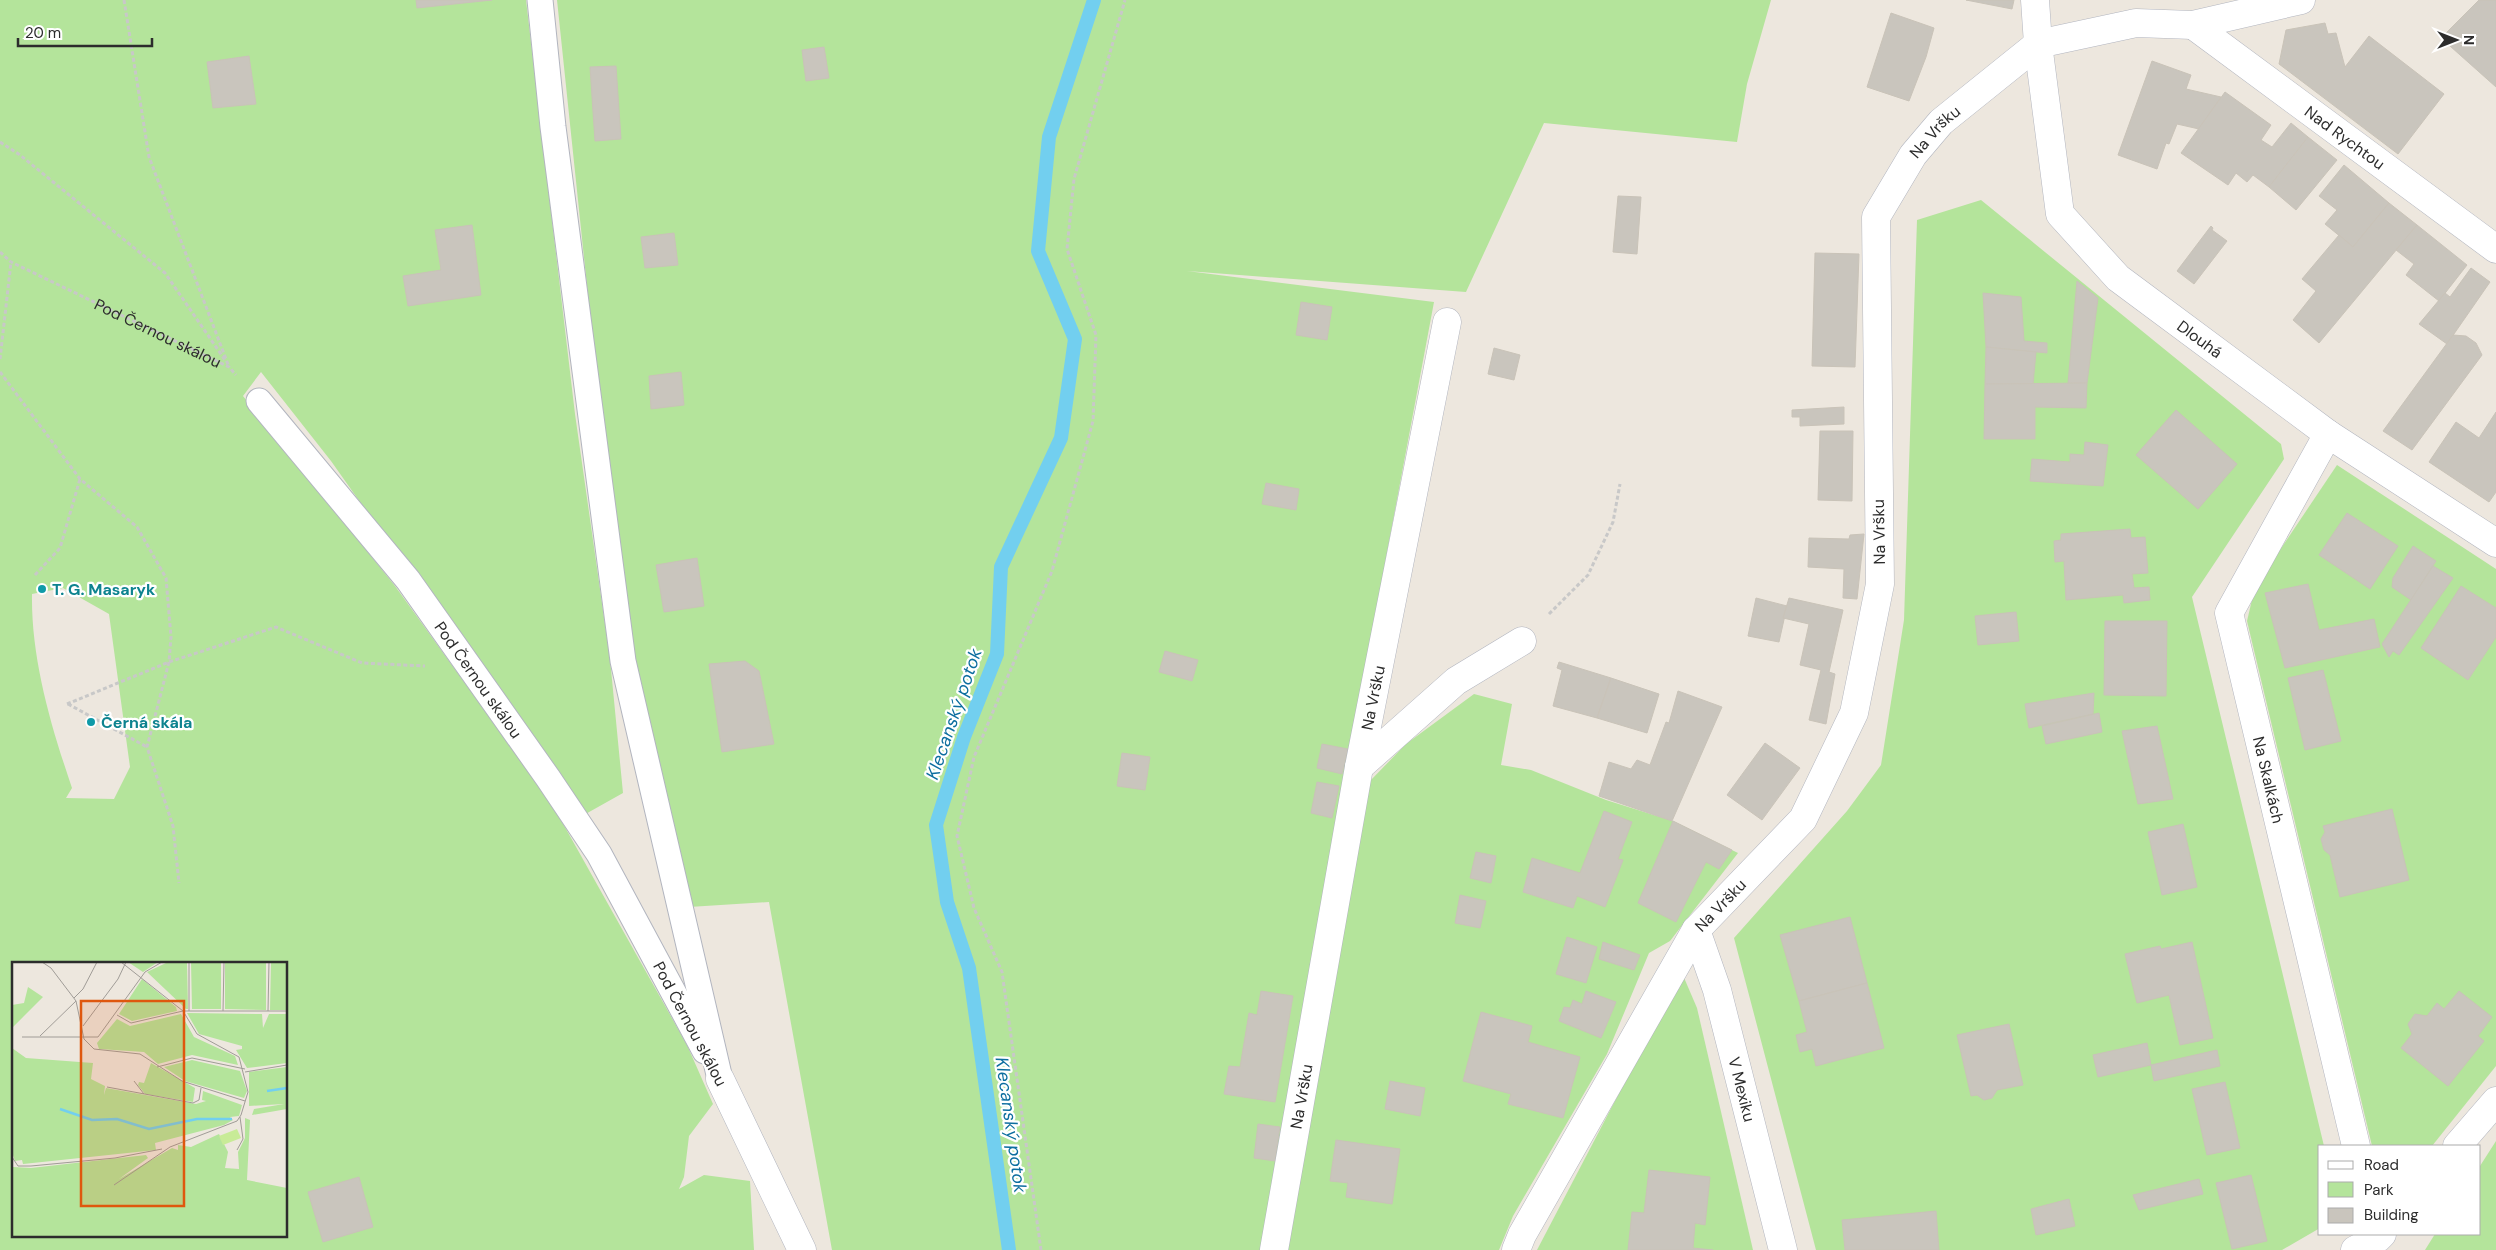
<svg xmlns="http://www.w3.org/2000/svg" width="2496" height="1250" font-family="'DM Sans',sans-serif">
<rect width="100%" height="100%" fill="#ede7de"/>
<g fill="#b4e49b" fill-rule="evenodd">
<path d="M0,0h526l49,414 35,245 13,134 -41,23 -251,-355 -70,-89 -18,24 152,190 157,218 135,241 26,59 -24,32 -5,41 -5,12 25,-14 46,6 4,69h-754zM63,588l46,26 21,153 -16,32 -48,-1 6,-10c-21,-62 -41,-129 -40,-194zM14,964h272v272h-272z"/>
<path d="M557,0h1214l-24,84 -10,58 -193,-19 -78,169 -279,-21 247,31 -90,480 -80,468h-432l-63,-348 -80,5 -55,-251 -34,-246z"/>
<path d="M1981,200l300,244 3,15 -92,138 132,549h-4v82l-38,22h-466l-82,-312 113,-127 34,-46 23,-145 13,-400z"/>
<path d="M2337,465l159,104v497l-64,80h-60l-125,-525 8,-34z"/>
<path d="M1474,694l38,10 -11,61 30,5 75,30 67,21 65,32 -68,88 -21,12 -42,101 -94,162 -14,34h-211l82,-469 36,-37z"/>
<path d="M1682,973l15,35 56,242h-216z"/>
<path d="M2496,1141v109h-71l10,-16h45v-68z"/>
</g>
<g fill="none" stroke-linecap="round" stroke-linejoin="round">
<path stroke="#72cfef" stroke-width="14" d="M1009,1250l-40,-282 -22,-66 -11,-77 28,-88 33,-83 4,-87 60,-129 14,-99 -37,-88 11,-114 45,-137"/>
</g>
<g fill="#c9c5bd" stroke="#c9c3b8">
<path d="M416,0h76l-75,8z"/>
<path d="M1966,0h48l-2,9z"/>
<path d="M2479,0h17v87l-55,-49z"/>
<path d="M1891,13l43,15 -8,29 -17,44 -42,-14z"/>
<path d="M2325,23l3,11 8,-1 9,34 24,-31 75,58 -46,60 -119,-90 7,-34z"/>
<path d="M824,47l5,31 -23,3 -4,-31z"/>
<path d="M249,56l7,48 -43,4 -6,-46z"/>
<path d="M2152,61l39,14 -5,14 35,8 -22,32 -22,-5 -8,20 -3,-1 -9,26 -39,-14z"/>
<path d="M616,66l5,73 -26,2 -5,-74z"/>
<path d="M2225,92l46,33 -10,15 11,7 19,-24 17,14 -39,50 -16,-12 -6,7 -11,-9 -8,12 -47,-32z"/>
<path d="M2308,137l29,23 -41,50 -27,-23z"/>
<path d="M2344,165l45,38 -36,44 -28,-23 12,-14 -18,-14z"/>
<path d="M1618,196l23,1 -4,57 -24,-2z"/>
<path d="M2389,203l28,22 -98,118 -26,-23 23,-29 -14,-12 37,-44 14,12z"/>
<path d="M472,225l9,70 -73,11 -5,-30 38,-6 -6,-40z"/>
<path d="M2417,225l50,40 -28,36 -33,-26 8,-11 -18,-14z"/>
<path d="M2211,226l2,2 -1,2 15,11 -33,43 -17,-13z"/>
<path d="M674,233l4,32 -33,3 -4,-31z"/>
<path d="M1815,253l44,1 -4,113 -43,-1z"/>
<path d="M2471,268l19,14 -43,62 -28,-20 26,-31 5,4z"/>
<path d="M2077,281l21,17 -11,85h-19z"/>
<path d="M1983,293l38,4 3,44 23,2v10l-61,-6z"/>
<path d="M1301,302l31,5 -5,33 -31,-5z"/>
<path d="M2453,335l13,1 10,7 6,12 -70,95 -29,-19z"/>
<path d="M1986,347l50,5 -3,32h-48z"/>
<path d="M1494,348l26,7 -6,25 -26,-6z"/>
<path d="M681,372l3,33 -33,4 -2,-33z"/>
<path d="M2087,383l-1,25 -51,-1v32h-51l1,-55z"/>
<path d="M1844,407v17l-44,2v-9h-8v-7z"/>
<path d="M2176,410l61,54 -39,45 -62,-54z"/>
<path d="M2496,412v80l-7,10 -60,-40 27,-40 23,16z"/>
<path d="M1820,431h33l-1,70 -34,-1z"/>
<path d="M2085,442l23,3 -5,41 -73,-5 2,-22 38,3v-8l14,1z"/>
<path d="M1266,483l33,6 -3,21 -34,-6z"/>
<path d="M2347,513l51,33 -28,43 -51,-34z"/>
<path d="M2130,529l1,9 14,-1 3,36 -16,1 2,14 15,-1 1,13 -26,3 -1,-8 -57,5 -2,-39 -9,1 -1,-21 7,-1v-6z"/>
<path d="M1864,534l-7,65 -14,-1 1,-29 -36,-2 1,-29 40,1 1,-4z"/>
<path d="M2413,546l23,15 -25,39 -19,-13 1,-9z"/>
<path d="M697,558l7,48 -40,6 -8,-47z"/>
<path d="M2433,566l20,12 -54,77 -6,-4 -4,6 -7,-13z"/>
<path d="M2308,584l11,46 55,-11 6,28 -95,21 -20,-75z"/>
<path d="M2461,586l35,22v29l-28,43 -47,-32z"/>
<path d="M1756,598l31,8 -8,36 -31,-6z"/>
<path d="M1789,598l54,12 -14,62 6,2 -9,50 -17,-4 12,-50 -21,-5 9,-41 -26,-6z"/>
<path d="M2016,612l3,29 -41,4 -3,-29z"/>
<path d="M2105,621h62l-1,75 -62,-1z"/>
<path d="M1165,651l33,9 -6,21 -33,-9z"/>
<path d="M745,661l14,10 15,73 -52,8 -13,-88z"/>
<path d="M1559,662l52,16 -14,40 -44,-12 9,-36 -5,-2z"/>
<path d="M2323,670l18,71 -36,9 -17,-72z"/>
<path d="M1611,678l48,16 -12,39 -50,-15z"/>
<path d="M1678,691l44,16 -50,114 -73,-25 10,-34 22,7 6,-9 13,5 16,-43 3,1z"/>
<path d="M2094,693l-1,21 -64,14 -4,-24z"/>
<path d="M2099,713l3,19 -56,12 -4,-18z"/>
<path d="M2157,726l16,73 -35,5 -16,-73z"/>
<path d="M1765,743l35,25 -38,52 -35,-25z"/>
<path d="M1322,744l26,5 -6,25 -25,-6z"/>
<path d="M1122,753l28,4 -5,33 -28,-4z"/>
<path d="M1317,782l22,4 -7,32 -21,-5z"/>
<path d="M2392,809l17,71 -69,17 -10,-42 -6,-5 -3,-11 4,-7 -2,-6z"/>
<path d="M1604,811l28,11 -14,37 5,1 -18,47 -28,-11 -4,12 -50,-16 9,-34 48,15z"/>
<path d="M1673,821l59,29 -13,19 -13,-7 -30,60 -38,-19z"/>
<path d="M2183,824l14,63 -35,8 -14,-63z"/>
<path d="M1476,852l20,4 -5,27 -21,-5z"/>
<path d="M1460,895l26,6 -6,27 -25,-5z"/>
<path d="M1850,917l17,66 -68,18 -19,-66z"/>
<path d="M1567,937l30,10 -11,36 -30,-9z"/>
<path d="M1603,942l37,13 -6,15 -35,-11z"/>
<path d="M2192,942l21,96 -33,7 -11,-50 -32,8 -12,-49 35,-8 1,3z"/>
<path d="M1867,983l17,65 -68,18 -4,-17 -12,3 -4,-17 11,-3 -8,-31z"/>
<path d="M1261,991l32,5 -18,106 -51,-8 5,-28 11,1 9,-54 8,2z"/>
<path d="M1586,991l30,11 -15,36 -42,-17 5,-14 6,1 3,-8 9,4z"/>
<path d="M2459,991l33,26 -14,19 6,5 -36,45 -47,-38 11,-14 -4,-10 7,-10 12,2 10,-13 7,6z"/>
<path d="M1481,1012l51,14 -4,16 52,15 -17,61 -55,-14 3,-10 -48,-13z"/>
<path d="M2009,1024l14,61 -26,5 -5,8 -8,2 -7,-5 -6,1 -14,-61z"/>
<path d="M2147,1043l4,22 -53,12 -5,-22z"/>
<path d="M2217,1050l3,16 -66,15 -3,-16z"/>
<path d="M1390,1081l35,7 -5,28 -35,-7z"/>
<path d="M2225,1082l15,66 -33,7 -15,-66z"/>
<path d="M1258,1124l22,3 -5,34 -21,-3z"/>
<path d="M1336,1140l64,9 -8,55 -46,-7 2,-14 -18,-2z"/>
<path d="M1649,1170l61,7 -5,48 -10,-2 -2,25 20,2h-85l4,-38 12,1z"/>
<path d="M2251,1175l16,66 -35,8 -16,-66z"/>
<path d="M359,1177l14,50 -50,15 -15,-50z"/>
<path d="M2199,1179l4,15 -64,16 -6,-15z"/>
<path d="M2069,1199l6,27 -39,9 -5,-26z"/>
<path d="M1936,1211l3,39h-94l-3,-30z"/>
</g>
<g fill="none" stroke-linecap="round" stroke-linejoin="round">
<g stroke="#b2b5bf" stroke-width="27">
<g id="lane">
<path d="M540,0l13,127 70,534 97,418"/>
<path id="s2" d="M259,401l149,179 140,198 51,76 106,197"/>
</g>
</g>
<g stroke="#b2b5bf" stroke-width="29">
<g id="street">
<path id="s3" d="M2035,0l3,44 22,170 58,64 210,156 168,109"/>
<path id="s4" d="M2193,25l303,224"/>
<path id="s5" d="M2328,434l-99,179 127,533"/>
<path d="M1359,767l97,-86 66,-40"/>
<path id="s6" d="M1696,930l21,60 66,260"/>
<path d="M720,1079l82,171"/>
<path d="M2457,1146l39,-45"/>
<path id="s7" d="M1274,1250l85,-483 88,-445"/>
<path id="s8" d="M1516,1250l6,-15 174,-305 107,-111 51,-106 26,-129 -4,-367 37,-62 28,-33 97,-78 98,-21 57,2 108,-25"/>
<path d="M2355,1250l23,-12 4,-4"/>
</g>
</g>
<g stroke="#c8c8c8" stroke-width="3" stroke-dasharray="4 2.5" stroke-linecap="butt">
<path d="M124,0l25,157 80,210"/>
<path d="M0,142l20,13 145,118 60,87"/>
<path id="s1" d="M0,252l11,10 218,105 7,8"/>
<path d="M0,359l11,-97"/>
<path d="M0,372l80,107 57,48 29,51 5,59 -2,25 -22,85 26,79 6,57"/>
<path d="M35,575l25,-27 20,-69"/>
<path d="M1549,614l39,-39 25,-53 7,-38"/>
<path d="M67,704l102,-42 107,-35 86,36 63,3"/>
<path d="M68,704l79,43"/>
<path d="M1041,1250l-39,-278 -28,-64 -17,-72 17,-79 78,-186 41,-150 3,-86 -29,-86 7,-70 51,-179"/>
</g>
<use href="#lane" stroke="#fff" stroke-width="25"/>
<use href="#street" stroke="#fff" stroke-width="28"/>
</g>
<g fill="#0f9aa8" stroke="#fff" stroke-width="2">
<circle cx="42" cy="589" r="5"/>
<circle cx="91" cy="722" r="5"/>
</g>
<g text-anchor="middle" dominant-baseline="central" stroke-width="4.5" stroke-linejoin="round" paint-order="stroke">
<g font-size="16" fill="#2c2c2c" stroke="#fff">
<text stroke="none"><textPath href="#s8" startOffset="1242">Na Vršku</textPath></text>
<text stroke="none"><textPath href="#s4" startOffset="189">Nad Rychtou</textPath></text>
<text stroke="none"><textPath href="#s1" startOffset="178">Pod Černou skálou</textPath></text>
<text stroke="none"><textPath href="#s3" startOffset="404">Dlouhá</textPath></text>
<text transform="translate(1879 532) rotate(-91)">Na Vršku</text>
<text stroke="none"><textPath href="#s2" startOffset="355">Pod Černou skálou</textPath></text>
<text stroke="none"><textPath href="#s7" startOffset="561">Na Vršku</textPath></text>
<text stroke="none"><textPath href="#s5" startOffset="376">Na Skalkách</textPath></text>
<text stroke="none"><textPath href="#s8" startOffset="402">Na Vršku</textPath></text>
<text transform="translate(690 1024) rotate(62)">Pod Černou skálou</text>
<text stroke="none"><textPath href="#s6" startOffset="166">V Mexiku</textPath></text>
<text stroke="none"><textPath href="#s7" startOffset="156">Na Vršku</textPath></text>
</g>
<g font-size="16" font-weight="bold" fill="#0d838f" stroke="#fff" text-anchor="start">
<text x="52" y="589">T. G. Masaryk</text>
<text x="101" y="722">Černá skála</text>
</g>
<g font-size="18" font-style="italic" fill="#0d6e9f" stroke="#fff">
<text transform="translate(954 714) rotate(-71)">Klecanský potok</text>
<text transform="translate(1011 1125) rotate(82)">Klecanský potok</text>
</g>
</g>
<g transform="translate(12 962)">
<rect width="275" height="275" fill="#ede7de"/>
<path d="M116,0h30l-15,10zM175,0l1,47h-2l-39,-37 19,-9zM179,0h30v47h-29zM213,0h41v48l-41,-1zM259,0h16v48h-17zM130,17l34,28 1,4 -45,10 -13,-7zM16,25l15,10 -31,31v-23l12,-2zM175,51l75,1 1,14 6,-14h18v49l-40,5 -11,-18 6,-1v-3l-43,-12zM169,52l13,23 41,19 3,9 -46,-10 -34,9 -14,-12 -45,-3 -2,-6 20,-24 13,7zM0,86l14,10 67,5 -2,16 14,7 -1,9 2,-7 90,16 10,-3 -4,-1 1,-9 39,14 -3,11 -9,1 3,3 -9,5 -69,18 1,7 -133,14 -1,-4 -7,1 -3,-9zM180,98l48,11 7,20 -3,7 -59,-17 -21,-14zM139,101l44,25 -2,14 -48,-8 -7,-9 1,-3 5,1zM275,105v42l-35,6 2,-6 30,-5 -35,2v-34zM233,156l5,2 -3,60 40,8v49h-275v-73l1,3 18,1 115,-13 2,3 -29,21 53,-31 6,2v-5l13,2 28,-13 9,18 -3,16 14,1 -1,-17 7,-14z" fill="#b4e49b"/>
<path d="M225,167l4,9 -18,7 -4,-9z" fill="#c8eb97"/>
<path fill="none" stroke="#72cfef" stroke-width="2.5" d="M255,129l20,-3M48,147l32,11 25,-1 32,10 48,-10h35"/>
<path fill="none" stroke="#a09c97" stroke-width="1" d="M30,0l9,6 25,33 8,38 10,10 46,5 42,27 63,20M177,0v49M62,36l9,-9 14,-27M211,49l1,-49M256,49l1,-49M105,53l14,8 52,-12h104M71,64l35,-47 8,-17M28,74l36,-35M10,75h76l47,-65 17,-10M145,105l35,-9 53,11M233,110l42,-7M122,119l10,13M95,125l86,16 6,-3 2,-12M225,188l6,-11 -3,-22M0,195l6,9h13l84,-8 47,-9M102,223l56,-38 67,-26 4,-6 7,-23 -9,-35 -42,-23 -14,-23 -62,-49"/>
<path fill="#df570e" fill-opacity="0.15" stroke="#df570e" stroke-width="2.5" d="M69,39h103v205h-103z"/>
<rect width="275" height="275" fill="none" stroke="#2c2c2c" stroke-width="2.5"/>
</g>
<rect x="2318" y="1145" width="162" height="90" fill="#ffffff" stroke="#ababab"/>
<rect x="2328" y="1161" width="25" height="8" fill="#ffffff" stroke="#ababab"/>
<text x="2364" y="1170" font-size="15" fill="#2c2c2c">Road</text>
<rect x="2328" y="1182" width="25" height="15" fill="#b4e49b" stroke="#ababab"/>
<text x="2364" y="1195" font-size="15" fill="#2c2c2c">Park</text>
<rect x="2328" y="1208" width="25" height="15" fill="#c9c5bd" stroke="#ababab"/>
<text x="2364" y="1220" font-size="15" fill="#2c2c2c">Building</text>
<g transform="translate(2456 40) rotate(90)" stroke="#ffffff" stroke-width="4" paint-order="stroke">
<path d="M0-4L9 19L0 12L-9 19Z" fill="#2c2c2c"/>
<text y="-8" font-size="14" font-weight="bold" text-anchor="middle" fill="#2c2c2c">N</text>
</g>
<path d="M18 38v8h134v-8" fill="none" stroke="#2c2c2c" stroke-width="2.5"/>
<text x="25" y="38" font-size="15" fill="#2c2c2c" stroke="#ffffff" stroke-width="4" paint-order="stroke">20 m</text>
</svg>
